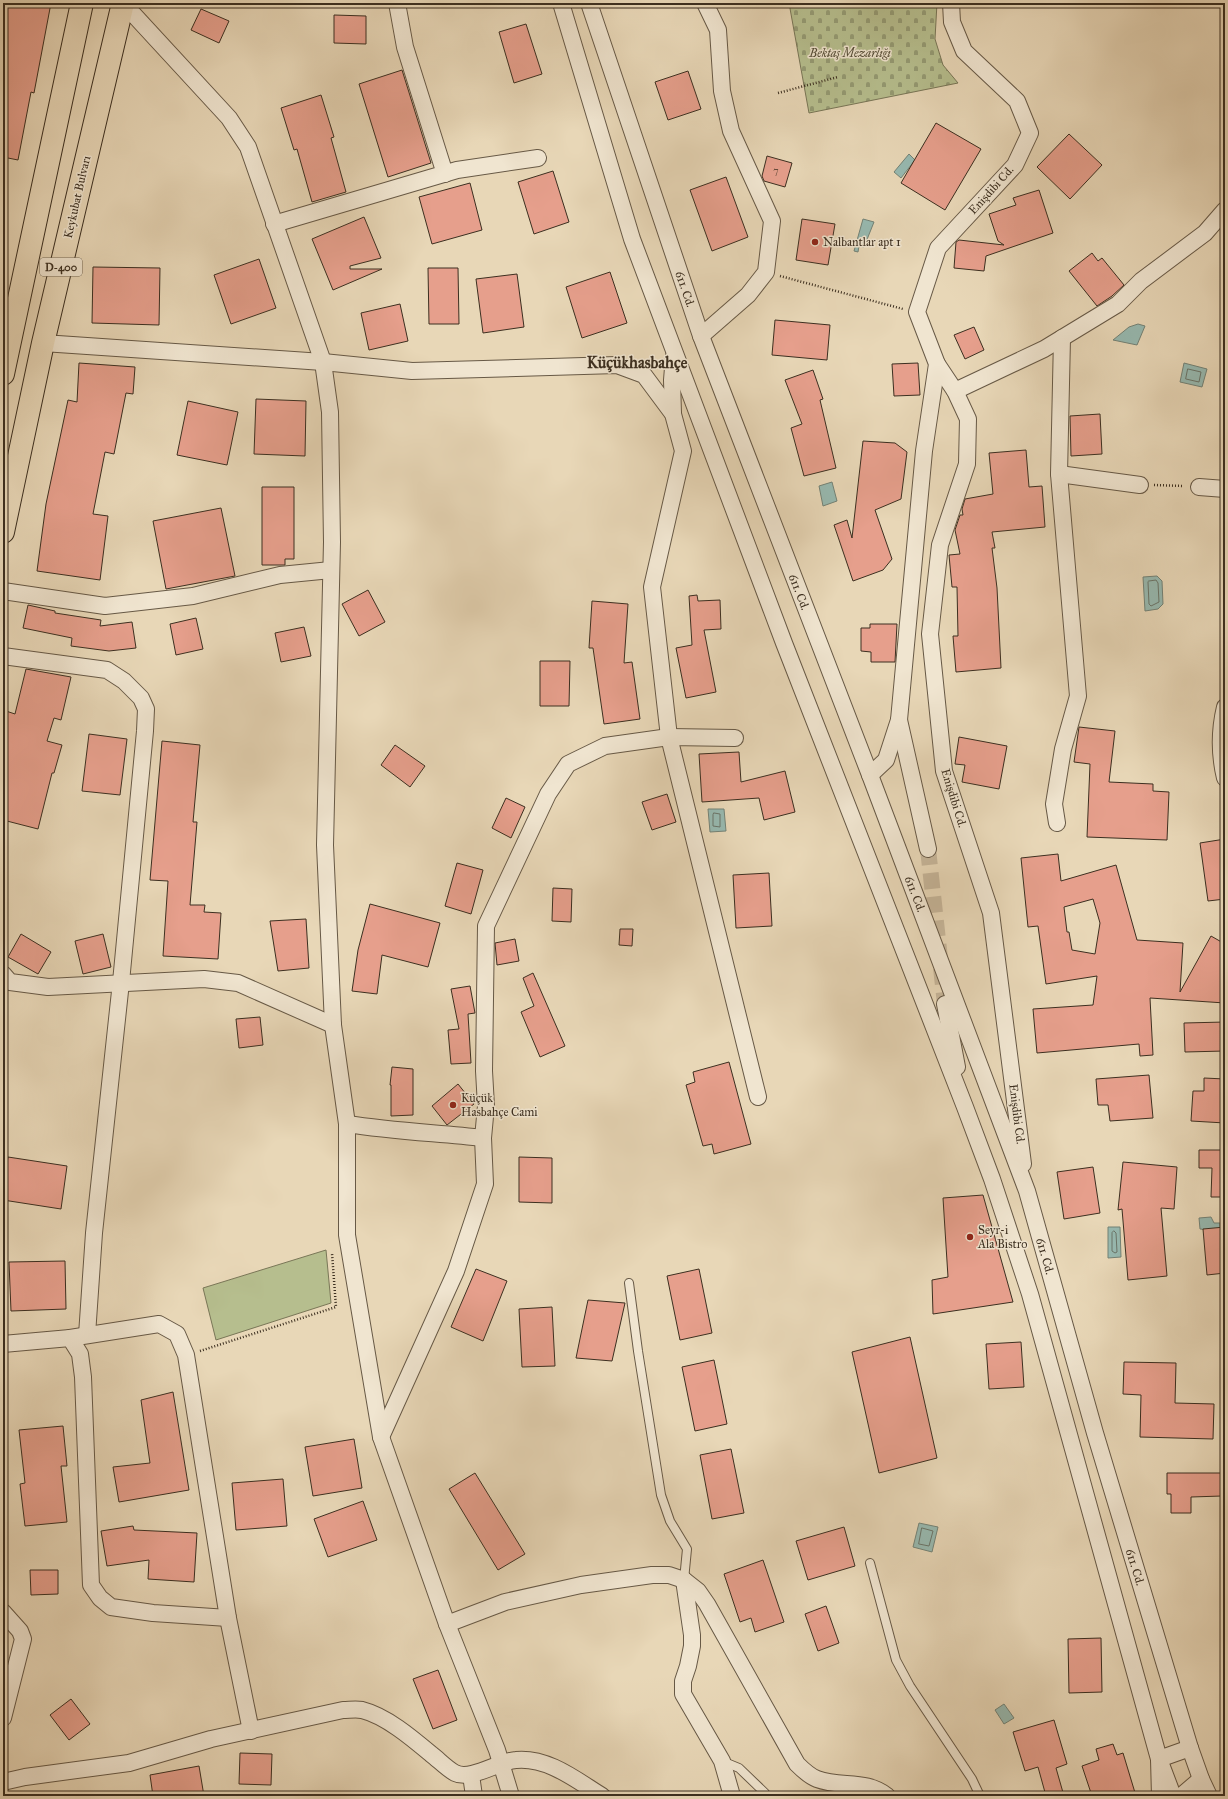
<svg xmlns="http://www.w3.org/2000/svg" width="1228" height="1799" font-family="'IM FELL Great Primer',serif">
<defs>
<pattern id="cemetery-stones" width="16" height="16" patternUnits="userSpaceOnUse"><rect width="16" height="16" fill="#b6be8e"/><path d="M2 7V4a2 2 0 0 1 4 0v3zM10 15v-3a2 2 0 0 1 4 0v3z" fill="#959b74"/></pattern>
</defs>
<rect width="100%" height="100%" fill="#e8d7b7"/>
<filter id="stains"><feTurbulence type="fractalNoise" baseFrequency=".005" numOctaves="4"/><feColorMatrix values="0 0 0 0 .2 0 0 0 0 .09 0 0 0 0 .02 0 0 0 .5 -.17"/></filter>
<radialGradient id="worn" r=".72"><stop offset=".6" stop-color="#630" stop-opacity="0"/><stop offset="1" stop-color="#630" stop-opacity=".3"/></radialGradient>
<path fill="#b6be8e" stroke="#797657" d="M326,1250l5,53 -115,37 -13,-52z"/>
<path fill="url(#cemetery-stones)" stroke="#797657" d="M789,3h148l-2,36 8,26 15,18 -149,30z"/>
<g fill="#97b9b0" stroke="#738276">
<path d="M909,154l6,6 -14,18 -7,-6z"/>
<path d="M863,219l11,3 -10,25 -5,-1 -1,6 -4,-1z"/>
<path d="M1138,324l7,2 -8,19 -24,-5 16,-13z"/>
<path d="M1184,363l23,6 -5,18 -22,-5z"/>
<path d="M832,482l5,19 -14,5 -4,-20z"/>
<path d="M1157,576l5,5 1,23 -5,5 -13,2 -2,-34z"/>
<path d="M708,809h16l2,22 -16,1z"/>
<path d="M1211,1217l3,6h6v8l-20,-2 -1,-11z"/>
<path d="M1108,1227h12l1,30 -13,1z"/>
<path d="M919,1523l19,4 -6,25 -19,-5z"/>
<path d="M1004,1704l10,14 -10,6 -9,-14z"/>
</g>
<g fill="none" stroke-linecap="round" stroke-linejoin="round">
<g stroke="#6a7468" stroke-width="1">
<path d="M1188,369l13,3 -2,10 -13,-3z"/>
<path d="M1149,581l7,-1 2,3 1,19 -8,4 -2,-2 -1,-22z"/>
<path d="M714,813l6,1v13l-7,-1v-11z"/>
<path d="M1114,1231l2,2 1,19 -2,1 -3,-2v-18z"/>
<path d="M922,1528l11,3 -4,15 -10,-2z"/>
</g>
</g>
<g fill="#e69f8c" stroke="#3c2f20" fill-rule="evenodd">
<path d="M3,3h48l-17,90 -3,-1 -13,68 -15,-3z"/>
<path d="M201,9l28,12 -10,22 -28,-13z"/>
<path d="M334,15l32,1v28l-32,-1z"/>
<path d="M526,24l16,50 -28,9 -15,-51z"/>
<path d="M402,70l29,93 -43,14 -29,-93z"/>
<path d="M688,71l13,38 -33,11 -13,-38z"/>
<path d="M321,95l13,42 -3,1 15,54 -34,10 -15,-53 -3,1 -13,-42z"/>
<path d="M936,123l45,26 -36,61 -44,-27z"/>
<path d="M1069,134l33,31 -32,34 -33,-32z"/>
<path d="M767,156l25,7 -7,24 -21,-6 -2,-5z"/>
<path d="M553,171l16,51 -35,12 -16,-52z"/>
<path d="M726,177l22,60 -36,14 -22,-61z"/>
<path d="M470,183l12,47 -50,14 -13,-47z"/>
<path d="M1039,190l14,43 -67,23 -2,15 -30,-3 2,-26 3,-2 45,5 -6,-4 -9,-27 27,-9 -3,-7z"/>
<path d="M364,217l17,41 -31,8v3h32l-49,21 -21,-51z"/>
<path d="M802,219l33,5 -7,41 -32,-5z"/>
<path d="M1092,253l6,8 4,-3 22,27 -12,11 -15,10 -28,-35z"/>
<path d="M259,259l17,49 -45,16 -17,-49z"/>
<path d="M93,267l67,1 -1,57 -67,-2z"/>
<path d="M428,268h30l1,56h-30z"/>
<path d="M610,272l17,51 -45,15 -16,-51z"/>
<path d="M517,274l7,53 -41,6 -7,-54z"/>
<path d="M400,304l8,37 -39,9 -8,-37z"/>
<path d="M775,320l55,5 -3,35 -55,-5z"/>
<path d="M974,327l10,23 -19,9 -11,-24z"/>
<path d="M79,363l56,4 -2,27 -7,-1 -12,61 -9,-2 -12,62 15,2 -8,64 -63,-9 9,-67 22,-104 9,2z"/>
<path d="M918,363l2,32 -26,1 -2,-32z"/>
<path d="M813,370l10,29 -3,1 16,68 -32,8 -13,-48 11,-4 -17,-44z"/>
<path d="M256,399l50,2 -1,55 -51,-2z"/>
<path d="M188,401l50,11 -11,53 -50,-10z"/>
<path d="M1100,414l2,40 -31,2 -1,-40z"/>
<path d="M863,441l32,2 12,9 -6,47 -26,11 17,49 -9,11 -30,11 -19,-56 13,-5 5,18z"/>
<path d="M1026,450l3,37 13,-1 3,41 -53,5 3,16h-3l5,40 4,80 -45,4 -3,-36h5l-1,-49h-5l-3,-32 11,-1 -5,-24 5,-15h3l-1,-6 3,-10 28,-5 -4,-41z"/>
<path d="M262,487h32v72h-9v6h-23z"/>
<path d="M221,508l14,68 -69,13 -13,-68z"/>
<path d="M368,590l17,32 -26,14 -17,-32z"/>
<path d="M697,595l1,6 22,-1 1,29 -17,1 12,62 -30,6 -10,-50 16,-3 -3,-49z"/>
<path d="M592,601l36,3 -4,59 8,-1 8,57 -36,5 -11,-76h-4z"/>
<path d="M28,605l27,6v2l46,7 -1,6 32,-4 4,26 -27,3 -38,-5 1,-8 -49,-10z"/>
<path d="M196,618l7,31 -27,6 -6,-31z"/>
<path d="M870,624h27l-2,38h-24v-10l-10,-1v-23h9z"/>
<path d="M304,627l7,29 -30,6 -6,-29z"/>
<path d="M540,661h30l-1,45h-29z"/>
<path d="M26,669l45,8 -10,43 -7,-2 -7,23 15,4 -8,28h-2l-14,56 -35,-9v-110l12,4z"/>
<path d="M1079,727l36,4 -6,51 44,2v7l16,1 -2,48 -80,-3 3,-73 -16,-2z"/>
<path d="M89,734l38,5 -7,56 -38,-4z"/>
<path d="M959,737l48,9 -8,43 -37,-7 3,-17 -10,-1z"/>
<path d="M162,741l38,4 -7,77h4l-7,83h15l-1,7 17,1 -3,46 -55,-3 5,-75 -18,-1z"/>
<path d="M395,745l30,21 -15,21 -29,-22z"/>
<path d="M739,752l2,30 44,-11 10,41 -31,8 -5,-22 -57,4 -3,-48z"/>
<path d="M667,794l9,28 -24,8 -10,-28z"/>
<path d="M506,798l19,9 -14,31 -19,-10z"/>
<path d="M1225,839v60l-17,2 -8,-58z"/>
<path d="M1058,854l3,27 55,-16 21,75 46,3 -3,49 31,-56 14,8v59l-75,-5 3,57 -13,1 -1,-12 -102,9 -4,-44 60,-4 4,-29 -51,8 -8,-58 -10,1 -7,-69zM1093,899l7,24 -5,31 -23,-4 -3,-18h-2l-3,-25z"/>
<path d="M457,863l26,7 -12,44 -26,-8z"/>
<path d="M769,873l3,53 -36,2 -3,-53z"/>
<path d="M553,888l19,1 -1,33 -19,-1z"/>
<path d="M370,904l70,19 -12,44 -46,-12 -5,39 -25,-3 6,-41z"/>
<path d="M306,919l3,49 -31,3 -8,-50z"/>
<path d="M620,929h13l-1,17 -13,-1z"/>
<path d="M21,934l30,18 -13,22 -30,-17z"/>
<path d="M103,934l8,33 -28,7 -8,-33z"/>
<path d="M515,939l4,22 -22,4 -2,-22z"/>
<path d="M533,973l32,73 -25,11 -19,-45 13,-6 -11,-28z"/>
<path d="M470,986l5,27 -7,1 3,49 -20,1 -3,-34 11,-1 -8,-40z"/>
<path d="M260,1017l3,28 -24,3 -3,-29z"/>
<path d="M1225,1022v29l-40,1 -1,-29z"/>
<path d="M729,1062l22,82 -37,10 -2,-10 -9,2 -17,-61 9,-3 -2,-10z"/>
<path d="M392,1067l21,2v46l-22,1v-31h-1z"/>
<path d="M1149,1075l4,43 -43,3 -2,-16h-10l-2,-26z"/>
<path d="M1204,1078l21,1v44l-34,-2 2,-30h11z"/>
<path d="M458,1084l16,20 -27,21 -15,-19z"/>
<path d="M1199,1150h26v47h-14l1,-29h-13z"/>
<path d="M8,1157l59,9 -6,43 -58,-9v-13z"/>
<path d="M519,1157l33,1v45l-33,-1z"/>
<path d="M1123,1162l54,5 -3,42 -13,-1 6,68 -39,4 -6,-71 -4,1z"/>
<path d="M1093,1167l7,46 -36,6 -7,-47z"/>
<path d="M983,1195l30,107 -80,12 -1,-34 16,-3 -5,-79z"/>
<path d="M1225,1227v46l-18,2 -4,-46z"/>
<path d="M65,1261l1,48 -55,2 -2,-49z"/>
<path d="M476,1269l31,12 -24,60 -32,-14z"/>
<path d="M699,1269l13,64 -32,7 -13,-64z"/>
<path d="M588,1300l37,3 -13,58 -36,-3z"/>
<path d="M552,1307l3,59 -33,1 -3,-58z"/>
<path d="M910,1337l27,121 -58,15 -27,-121z"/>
<path d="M1021,1342l3,45 -35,2 -3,-45z"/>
<path d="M714,1360l13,64 -32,7 -13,-64z"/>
<path d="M1124,1362l52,1 -1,40 39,1 -1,35 -73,-2 1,-42 -18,-1z"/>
<path d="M173,1392l16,98 -70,12 -6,-35 37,-4 -9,-63z"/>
<path d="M63,1426l4,40h-6l6,56 -42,4 -5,-42 5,-1 -6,-53z"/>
<path d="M354,1439l8,49 -49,8 -8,-49z"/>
<path d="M731,1449l13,64 -32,6 -12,-64z"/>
<path d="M475,1473l50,81 -27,16 -49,-81z"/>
<path d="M1167,1473h55v23l-31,1v16h-20v-19h-4z"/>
<path d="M283,1479l4,47 -51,4 -4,-47z"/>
<path d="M363,1501l14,39 -49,17 -14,-38z"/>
<path d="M133,1526l1,4 63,3 -3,49 -46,-3 1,-19 -42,6 -6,-35z"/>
<path d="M844,1527l11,39 -47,14 -12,-39z"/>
<path d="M763,1560l21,62 -29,10 -4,-14 -11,4 -16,-48z"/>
<path d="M30,1570h28v24l-27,1z"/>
<path d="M826,1606l13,37 -21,8 -13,-37z"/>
<path d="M1101,1638l1,54 -33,1 -1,-54z"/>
<path d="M438,1670l19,50 -24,9 -20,-50z"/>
<path d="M71,1699l19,25 -21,16 -19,-25z"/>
<path d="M1054,1720l13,44 -11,4 8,28h-18l-8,-29 -13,4 -12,-39z"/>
<path d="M1113,1744l4,11 6,-2 13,43h-44l-10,-30 17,-6 -3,-11z"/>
<path d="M240,1753l32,1 -1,31 -32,-1z"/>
<path d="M199,1766l5,30h-51l-3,-21z"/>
</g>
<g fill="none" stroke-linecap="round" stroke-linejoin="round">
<path stroke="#c6b599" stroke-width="16" stroke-dasharray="16 8" stroke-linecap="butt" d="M928,849l17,155"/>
<g stroke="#675946" stroke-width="10">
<g id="service">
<path d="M629,1283l9,68 23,144 9,26 17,28 -3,31"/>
<path d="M870,1563l26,97 14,26 62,93 8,17"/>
<path d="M722,1761l17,7 26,25"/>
</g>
</g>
<g stroke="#675946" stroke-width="18">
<g id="minor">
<path d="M123,3l106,115 19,29 75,215 7,50 2,130 -7,303 8,180 14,99v111l34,202 66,187 50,126 14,46"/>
<path d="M397,3l8,44 40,127"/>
<path d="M561,3l71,236 152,404 181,464 27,72 38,115 129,465 14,37"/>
<path d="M589,3l112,333 169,439 157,416 68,242 95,315 11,31 8,17"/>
<path d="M274,224l183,-54 81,-12"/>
<path d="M701,336l47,-41 18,-23 6,-51 -41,-90 -9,-40 -4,-61 -13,-27"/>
<path d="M43,343l280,19 89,9 205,-6 27,10 29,39 10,37 -31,136 17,150 89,360"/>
<path d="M937,364l18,27 13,28 -1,45 -27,81 -10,89 14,137 47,142 32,251"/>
<path d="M955,391l89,-42 74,-45 23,-23 64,-48 20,-23"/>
<path d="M673,414l-1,-34 2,-24"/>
<path d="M1059,474l81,11"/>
<path d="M1199,487l26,2"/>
<path d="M3,591l102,15 88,-10 87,-21 51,-5"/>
<path d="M3,656l104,14 17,11 17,17 5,11 -1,22 -24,251 -27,251 -7,102"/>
<path d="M1225,707c-6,25 -6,46 0,71"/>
<path d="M899,720l29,129"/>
<path d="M870,775l16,-15 13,-40 25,-269 13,-87 -20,-52 21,-64 77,-83 15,-32 -13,-32 -53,-50 -12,-29 -1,-19"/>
<path d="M1057,823l-3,-19 9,-55 15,-53 -19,-222 3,-136"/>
<path d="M3,974l7,8 38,5 156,-8 34,4 95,42"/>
<path d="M945,1004l12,63"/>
<path d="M347,1124c45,7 90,9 136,14l3,-32 -2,-35 2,-145 62,-132 20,-30 37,-18 64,-9 66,1"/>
<path d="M70,1338l89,-14 18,10 9,21 42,263 23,113"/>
<path d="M3,1344l67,-6 10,16 3,23 8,208 9,13 11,9 42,6 75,5"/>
<path d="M381,1437l75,-166 29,-87 -2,-46"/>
<path d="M684,1580l8,55v11l-4,20 -5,15v13l39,67 10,35"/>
<path d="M3,1612l17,19 3,8 -20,79"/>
<path d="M447,1624l58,-22 76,-17 71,-10h17l15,5 14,11 9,13 90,160c6,6 12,12 20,15 24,9 49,0 70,17"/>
<path d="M471,1775l3,21"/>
<path d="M3,1782l22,-5 104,-14 82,-24 132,-29c6,0 13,-1 19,0 24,6 50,28 69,44 8,6 15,14 24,19 16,8 44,-12 61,-13 32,-3 60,20 86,36"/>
<path d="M1160,1796l-1,-37 31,-11"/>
<path d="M1181,1796l20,-17"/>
</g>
</g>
<g stroke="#3c2f20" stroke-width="24">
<g id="trunk">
<path d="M3,374l79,-371"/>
<path d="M3,532l40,-189 80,-340"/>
</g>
</g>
<g stroke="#3c2f20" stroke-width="2.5" stroke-dasharray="1 2" stroke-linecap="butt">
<path d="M778,93l60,-16"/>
<path d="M780,276l123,33"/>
<path d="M1154,485l29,1"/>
<path d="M200,1351l136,-44 -4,-54"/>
</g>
<use href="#service" stroke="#f0e5d0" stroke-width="8"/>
<use href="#minor" stroke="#f0e5d0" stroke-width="16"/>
<use href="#trunk" stroke="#e8d7b7" stroke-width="22"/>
</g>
<g fill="#8f2418" stroke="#f0e5d0" stroke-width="1.5">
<circle cx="815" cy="242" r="4"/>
<circle cx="453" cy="1105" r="4"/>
<circle cx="970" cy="1237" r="4"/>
</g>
<g text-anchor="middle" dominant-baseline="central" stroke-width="3" stroke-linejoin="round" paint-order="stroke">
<g font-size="10" fill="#664b3b">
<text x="776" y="171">7</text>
</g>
<rect fill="#f0e5d0" stroke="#726655" stroke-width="1" x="40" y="258" width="42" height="18" rx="3"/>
<g font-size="11" font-weight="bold" fill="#3c2f20">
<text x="61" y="267">D-400</text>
</g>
<g font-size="12" font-style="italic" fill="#544c36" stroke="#f0e5d0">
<text x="850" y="53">Bektaş Mezarlığı</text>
</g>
<g font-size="12" fill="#3c2f20" stroke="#f0e5d0">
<text transform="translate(991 190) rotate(-48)">Enişdibi Cd.</text>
<text transform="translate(77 197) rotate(-77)">Keykubat Bulvarı</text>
<text transform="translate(685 289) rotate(71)">611. Cd.</text>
<text transform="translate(799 592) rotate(69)">611. Cd.</text>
<text transform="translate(954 798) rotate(73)">Enişdibi Cd.</text>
<text transform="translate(915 894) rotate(69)">611. Cd.</text>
<text transform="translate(1017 1114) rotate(83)">Enişdibi Cd.</text>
<text transform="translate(1045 1256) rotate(74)">611. Cd.</text>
<text transform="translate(1135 1567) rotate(73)">611. Cd.</text>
</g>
<g font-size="12" fill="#3c2f20" stroke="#f0e5d0" text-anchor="start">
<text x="823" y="242">Nalbantlar apt 1</text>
<text x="461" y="1098">Küçük<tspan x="461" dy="14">Hasbahçe Cami</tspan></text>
<text x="978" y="1230">Seyr-i<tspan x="978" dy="14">Ala Bistro</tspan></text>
</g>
<g font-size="16" font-weight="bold" fill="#3c2f20" stroke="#f0e5d0">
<text x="637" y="362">Küçükhasbahçe</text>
</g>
</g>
<rect width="1228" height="1799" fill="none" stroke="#e8d7b7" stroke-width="16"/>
<rect x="4" y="4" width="1220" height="1791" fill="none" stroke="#3c2f20" stroke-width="2"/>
<rect x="8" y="8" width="1212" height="1783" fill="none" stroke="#3c2f20"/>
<rect width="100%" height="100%" filter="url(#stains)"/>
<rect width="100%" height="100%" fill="url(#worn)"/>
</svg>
